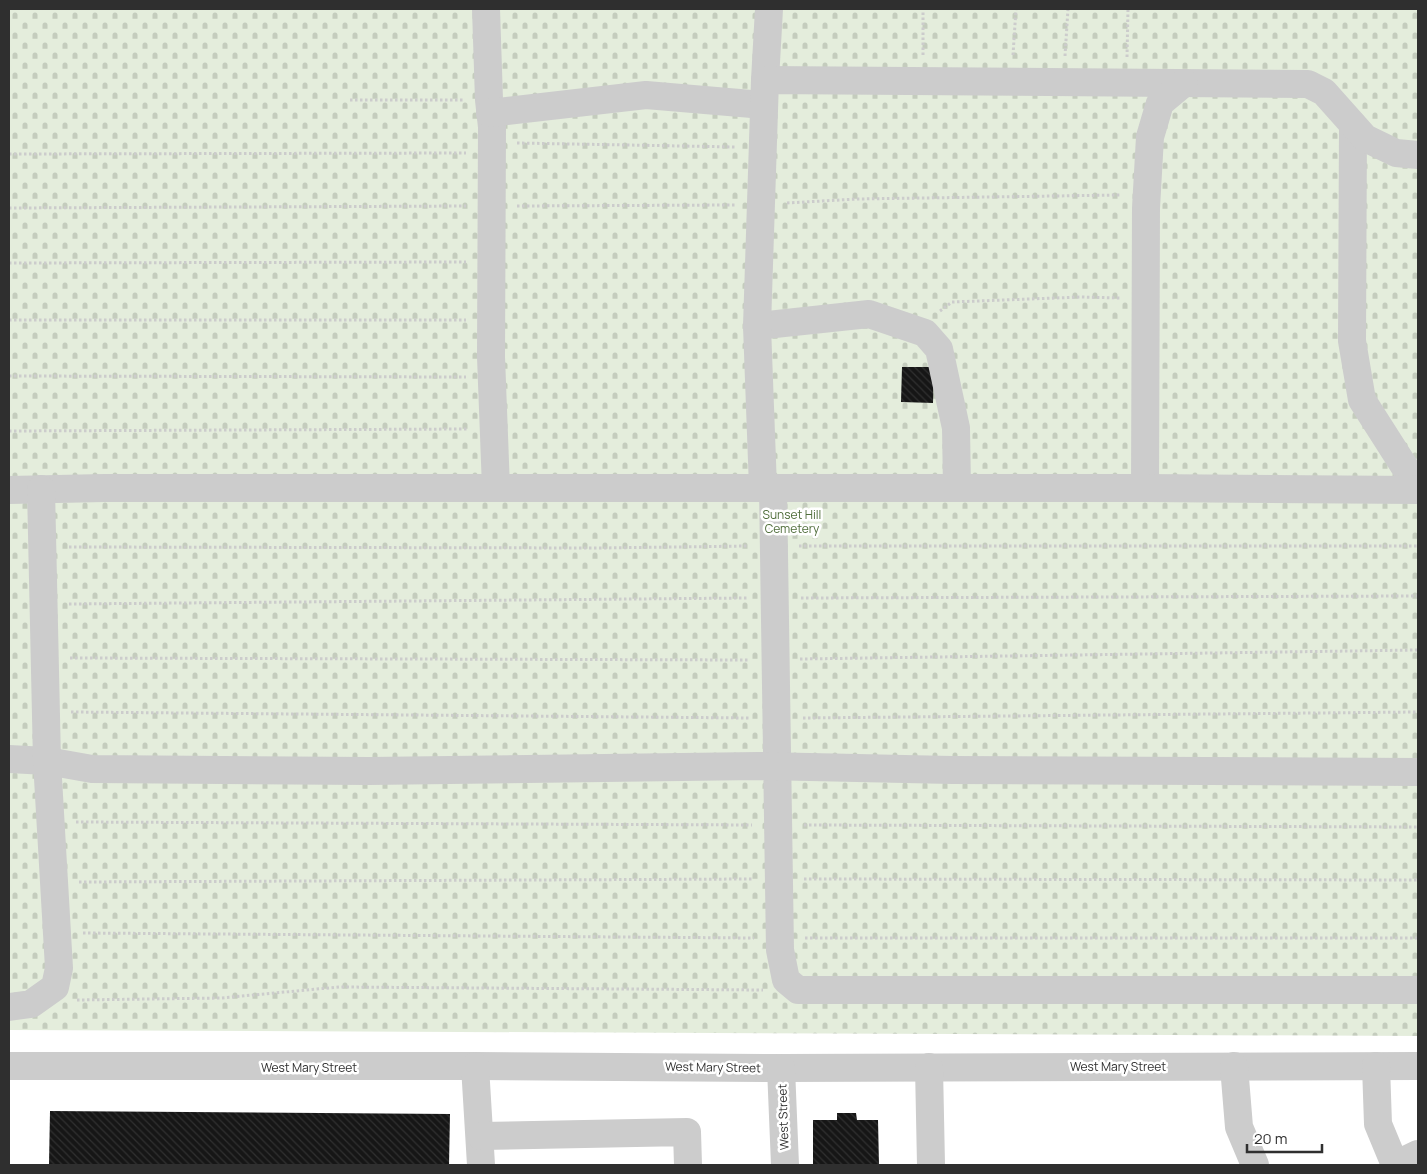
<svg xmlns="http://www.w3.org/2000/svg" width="1427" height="1174" font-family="Manrope,sans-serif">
<defs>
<pattern id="cemetery-stones" width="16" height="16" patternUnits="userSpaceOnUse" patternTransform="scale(1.25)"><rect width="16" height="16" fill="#e4eddc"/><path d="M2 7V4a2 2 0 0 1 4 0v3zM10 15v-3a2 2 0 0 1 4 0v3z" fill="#c4ccbd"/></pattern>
<pattern id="building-back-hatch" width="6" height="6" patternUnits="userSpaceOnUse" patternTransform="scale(1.25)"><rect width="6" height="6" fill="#161616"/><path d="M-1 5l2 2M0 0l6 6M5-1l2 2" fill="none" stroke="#303030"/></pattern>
</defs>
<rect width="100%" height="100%" fill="#fff"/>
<path fill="url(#cemetery-stones)" d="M9,9h1409v1027l-1409,-6z"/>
<g fill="url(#building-back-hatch)">
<path d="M902,367h32l-1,36 -32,-1z"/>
<path d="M50,1111l400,3 -1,51h-400z"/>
<path d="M837,1113h19l1,7h21l1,45h-66v-45h24z"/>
</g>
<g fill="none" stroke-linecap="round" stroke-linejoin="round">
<g stroke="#ccc" stroke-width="3" stroke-dasharray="2.5 2.5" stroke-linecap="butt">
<path d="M923,55v-46"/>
<path d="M1013,55l3,-46"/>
<path d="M1065,56l3,-47"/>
<path d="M1127,57l1,-48"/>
<path d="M350,100h113"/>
<path d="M517,143l219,4"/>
<path d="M9,154l457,-1"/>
<path d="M787,203l70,-4 263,-4"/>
<path d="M517,206l219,-1"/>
<path d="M9,208l457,-2"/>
<path d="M9,263l457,-1"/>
<path d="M940,311l12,-9 129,-5 39,1"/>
<path d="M9,320h457"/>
<path d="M9,376l457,1"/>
<path d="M9,431l459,-2"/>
<path d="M799,546h619"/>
<path d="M69,547l532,1 147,-2"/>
<path d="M801,598l617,-2"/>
<path d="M69,604l679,-6"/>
<path d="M70,658l679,2"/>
<path d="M800,659l618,-9"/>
<path d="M71,712l679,6"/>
<path d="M803,718l615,-6"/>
<path d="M76,822l676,3"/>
<path d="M804,825l614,2"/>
<path d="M804,879l614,1"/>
<path d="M79,882l674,-3"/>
<path d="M83,933l671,5"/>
<path d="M805,938h613"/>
<path d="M77,1000l144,-2 118,-11 424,3"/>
</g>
<g stroke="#ccc" stroke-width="28">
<path d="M486,9l3,91 3,27 -1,230 5,131"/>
<path d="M765,80l4,-71"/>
<path d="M490,113l156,-18 118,10"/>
<path d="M1353,125l-1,216 10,59 44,69 12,14"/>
<path d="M757,326l112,-12 56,19 14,16 17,79 1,60"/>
<path d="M763,488l-6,-162 8,-246 543,4 16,8 41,46 31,15 22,2"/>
<path d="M773,488l7,462 6,30 12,10h620"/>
<path d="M1145,488l1,-280 4,-71 10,-34 24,-20"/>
<path d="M9,490l95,-2h1041l273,2"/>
<path d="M9,759l38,2 45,8 277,2 389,-5 194,4 466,2"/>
<path d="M9,1007l22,-3 24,-17 4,-19 -12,-207 -6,-272"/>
<path d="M9,1066h466l306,2 637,-2"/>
<path d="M475,1066l6,99"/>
<path d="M1234,1066l5,61 16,38"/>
<path d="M1376,1066l2,58 17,41 23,-11"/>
<path d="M929,1067l2,98"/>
<path d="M781,1068l4,97"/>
<path d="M481,1136l206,-4 1,33"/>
</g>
</g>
<g text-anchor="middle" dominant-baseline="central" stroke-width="5" stroke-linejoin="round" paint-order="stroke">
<g font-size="12" fill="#4f6d3a" stroke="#fff">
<text x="792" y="514">Sunset Hill<tspan x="792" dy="14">Cemetery</tspan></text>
</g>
<g font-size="12" fill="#2f2f2f" stroke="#fff">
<text x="1118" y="1066">West Mary Street</text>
<text x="309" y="1067">West Mary Street</text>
<text transform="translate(713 1067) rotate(1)">West Mary Street</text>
<text transform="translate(783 1117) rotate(-92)">West Street</text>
</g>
</g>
<rect width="1427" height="1174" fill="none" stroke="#2f2f2f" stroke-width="20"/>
<path d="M1247 1144v8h75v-8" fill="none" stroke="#2f2f2f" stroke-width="2.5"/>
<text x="1254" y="1144" font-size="15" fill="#2f2f2f" stroke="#ffffff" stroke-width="4" paint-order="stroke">20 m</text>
</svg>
